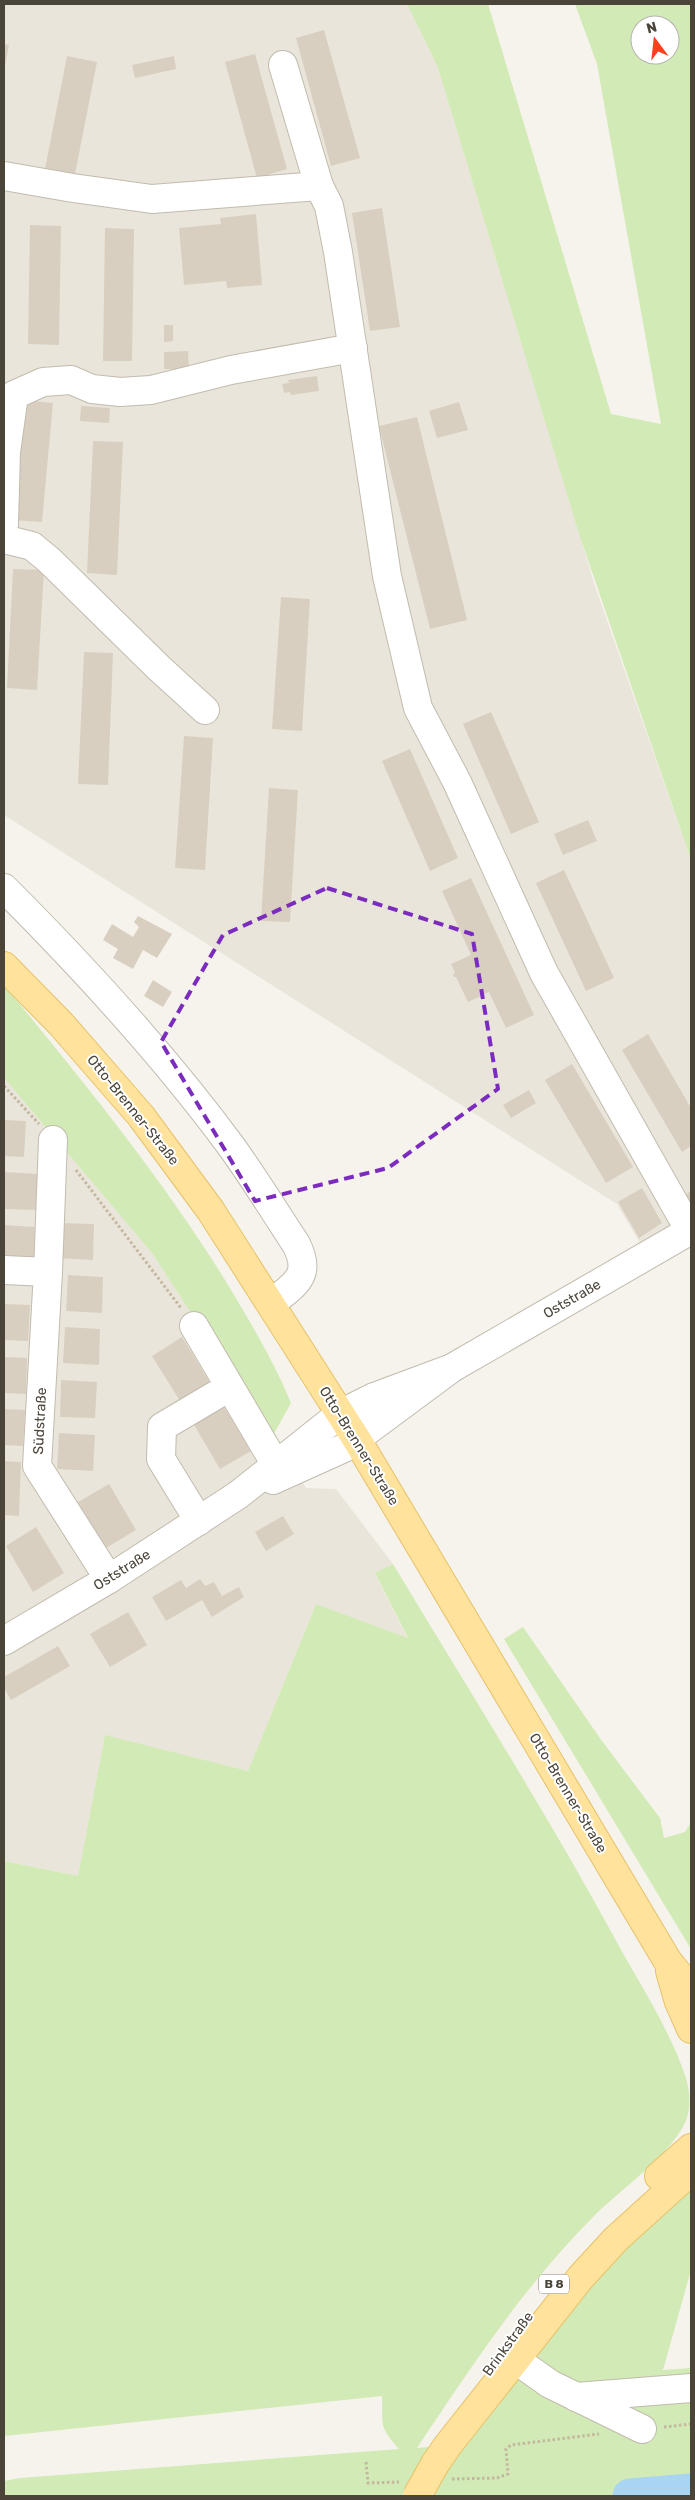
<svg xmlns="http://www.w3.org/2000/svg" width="695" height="2500" font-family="Rubik,sans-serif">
<rect width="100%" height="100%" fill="#f6f3ec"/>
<g fill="#eae5da">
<path d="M4,4h403l31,64 157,518 96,274v354l-50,31 -24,-41 -613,-389z"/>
<path d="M4,1078l148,175 154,235 30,1 57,75 -18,10 33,65 -92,-35 -68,167 -143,-35 -27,140 -74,-15z"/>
</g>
<g fill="#d2eab5" fill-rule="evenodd">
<path d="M407,4h81l123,410 50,10 -64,-360 -22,-60h116v856l-112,-326 -141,-466zM640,25h30v30h-30z"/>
<path d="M4,985c78,95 156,190 221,295 24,40 48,79 66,123l-19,34 -120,-184 -148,-175z"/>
<path d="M393,1564c74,123 151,245 220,371 24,45 57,94 73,143 3,10 5,25 2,36 -7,33 -69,77 -93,101 -71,71 -122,149 -178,233l51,-4 47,-76 134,-147 42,-36v85l-28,100 28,-2v128h-687v-15l16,-3 379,-29c-21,-24 -16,-24 -17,-53l-378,40v-575l74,15 27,-141 143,36 68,-167 92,34 -33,-65z"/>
<path d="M523,1627l79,114 58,77 4,20 21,-6 6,-10v127l-187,-310z"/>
</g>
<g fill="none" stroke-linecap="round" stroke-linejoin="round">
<path stroke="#a9d4f2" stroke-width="35" d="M630,2496l61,-5"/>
</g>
<g fill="#d8cfc1">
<path d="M324,30l36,128 -29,8 -35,-128z"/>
<path d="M4,44l5,1 -4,21h-1z"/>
<path d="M255,54l32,115 -30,9 -32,-116z"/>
<path d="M67,56l30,6 -23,117 -30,-5z"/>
<path d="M174,56l2,13 -41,9 -3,-13z"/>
<path d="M382,208l18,119 -30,4 -18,-118z"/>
<path d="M256,214l6,71 -35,3 -1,-7 -42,4 -5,-57 42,-4 -1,-6z"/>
<path d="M30,225l31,1 -2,119 -31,-1z"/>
<path d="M105,228l29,1 -2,132h-29z"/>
<path d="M164,325h9v16l-9,1z"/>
<path d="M188,351l1,18h-25v-17z"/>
<path d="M317,376l2,15 -28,4 -1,-3 -6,1 -2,-9 7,-1 -1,-3z"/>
<path d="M22,400l31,3 -11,119 -31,-2z"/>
<path d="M459,402l9,28 -31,8 -8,-27z"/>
<path d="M81,406l29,2 -1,15 -29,-2z"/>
<path d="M417,417l50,203 -37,9 -51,-203z"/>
<path d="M93,441l30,1 -6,133 -30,-2z"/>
<path d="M13,569l31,1 -7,120 -30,-2z"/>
<path d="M281,597l29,2 -8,132 -30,-2z"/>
<path d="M84,652l29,1 -5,132 -30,-1z"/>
<path d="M491,712l48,110 -28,12 -48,-110z"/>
<path d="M184,736l29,2 -8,132 -30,-2z"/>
<path d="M410,749l48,109 -28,13 -48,-110z"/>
<path d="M269,788l29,2 -8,132 -29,-1z"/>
<path d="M588,820l9,21 -34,14 -9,-21z"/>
<path d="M564,870l50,108 -28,13 -50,-108z"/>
<path d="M471,878l63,137 -28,13 -17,-36 -21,10 -12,-25h-2l-1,-3 2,-1 -4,-9 20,-9 -29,-64z"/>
<path d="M138,916l34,18 -15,24 -14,-8 -10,19 -20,-11 5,-9 -15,-9 9,-16 21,13 6,-10 -5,-5z"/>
<path d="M153,980l19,12 -9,15 -19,-11z"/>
<path d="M648,1034l43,74v38l-9,6 -60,-102z"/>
<path d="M572,1064l61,103 -27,16 -61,-103z"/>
<path d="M529,1090l7,13 -25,15 -8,-13z"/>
<path d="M4,1120l22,1 -2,36 -20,-1z"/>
<path d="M4,1172l35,2 -2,36 -33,-1z"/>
<path d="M642,1188l20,35 -23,15 -21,-36z"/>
<path d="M691,1191v14l-6,-10z"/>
<path d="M59,1223l35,1 -1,36 -36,-2z"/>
<path d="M4,1225l31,2 -1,36 -30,-1z"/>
<path d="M68,1275l35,2 -1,36 -36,-2z"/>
<path d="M4,1304l26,1 -2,36 -24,-1z"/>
<path d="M65,1327l35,2 -1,36 -36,-2z"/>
<path d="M182,1337l28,46 -30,18 -28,-45z"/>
<path d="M4,1357l23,1 -1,36 -22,-1z"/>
<path d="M61,1380l36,2 -2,36 -35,-1z"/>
<path d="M223,1405l28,46 -31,18 -27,-46z"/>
<path d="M4,1409l21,1 -2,36 -19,-1z"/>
<path d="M59,1433l36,2 -2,36 -36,-2z"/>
<path d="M4,1461l17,1 -2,54 -15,-1z"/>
<path d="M109,1484l27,46 -30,18 -28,-46z"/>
<path d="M283,1516l11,18 -28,17 -11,-19z"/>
<path d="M36,1527l28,46 -31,19 -27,-46z"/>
<path d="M200,1579l5,7 9,-4 8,14 17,-9 5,10 -32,20 -10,-17 -36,21 -14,-24 29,-17 5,8z"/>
<path d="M128,1612l19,33 -37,22 -20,-33z"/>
<path d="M58,1646l12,20 -59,34 -7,-12v-11z"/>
</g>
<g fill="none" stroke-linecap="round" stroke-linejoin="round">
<g stroke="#c2bbae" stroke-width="30">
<g id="minor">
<path d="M4,176l69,12 79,11 167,-13 -36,-121"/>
<path d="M319,186l10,20 9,46 49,324 31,132 39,74 87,191 146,258"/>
<path d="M4,524l2,-72 8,-57 29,-13 28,-2 21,9 28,3 31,-2 80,-20 122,-22"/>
<path d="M4,539l28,7 17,14 110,108 46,42"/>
<path d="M4,888c81,81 159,166 227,258 23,32 44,66 65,98 17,33 -2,40 -25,60"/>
<path d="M4,1270l44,2 -11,194 72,113"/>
<path d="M48,1272l5,-132"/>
<path d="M194,1326l82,139"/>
<path d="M273,1480l71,-32 108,-80 239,-138"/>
<path d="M199,1521l-38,-62 1,-32 54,-32"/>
<path d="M4,1641l105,-62 129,-84 102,-81 34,-17 78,-29"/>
<path d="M516,2360l34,24 92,45"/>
<path d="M576,2397l115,-9"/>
</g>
</g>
<g stroke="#e6c16a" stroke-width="30">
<g id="major">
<path d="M4,966l57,58 80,92 70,95 146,229 310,520 24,30"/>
<path d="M670,1971l9,31 12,27"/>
<path d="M659,2176l32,-28"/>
<path d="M435,2464l13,-19 133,-168 35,-38 75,-68"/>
</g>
</g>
<g stroke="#c4b79f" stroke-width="3" stroke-dasharray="2.5 2.5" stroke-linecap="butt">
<path d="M4,1086l35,38"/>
<path d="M76,1170l105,138"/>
<path d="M664,2427l27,-3"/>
<path d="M366,2462l2,21 31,-1"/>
<path d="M452,2479l45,-1 11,-4 -2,-25 5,-4 88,-11"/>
</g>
<use href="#minor" stroke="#fff" stroke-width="28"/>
<use href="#major" stroke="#ffe39c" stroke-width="28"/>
<g stroke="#e6c16a" stroke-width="30" stroke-linecap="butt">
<path id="major-bridge" d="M417,2496l18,-32"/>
</g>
<use href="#major-bridge" stroke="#ffe39c" stroke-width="28"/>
</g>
<path fill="none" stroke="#7b2cbf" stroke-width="4" stroke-dasharray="10 6" stroke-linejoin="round" d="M327,888l145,46 26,155 -110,79 -133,33 -94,-159 62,-107z"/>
<g text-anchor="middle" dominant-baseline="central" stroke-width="4" stroke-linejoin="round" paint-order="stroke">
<rect fill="#fff" stroke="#817c74" stroke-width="1" x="539" y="2274.5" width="30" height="19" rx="4"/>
<g font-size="12" font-weight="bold" fill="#4b4439">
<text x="554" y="2284">B 8</text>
</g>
<g font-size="14" fill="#4b4439" stroke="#fff">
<text transform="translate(133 1110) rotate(51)">Otto-Brenner-Straße</text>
<text transform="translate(572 1299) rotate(-30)">Oststraße</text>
<text transform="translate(40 1421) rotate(-87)">Südstraße</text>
<text transform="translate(359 1446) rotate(58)">Otto-Brenner-Straße</text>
<text transform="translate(122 1570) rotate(-32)">Oststraße</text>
<text transform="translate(568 1793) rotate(59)">Otto-Brenner-Straße</text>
<text transform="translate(508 2344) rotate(-54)">Brinkstraße</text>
</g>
</g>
<rect width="695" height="2500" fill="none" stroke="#4b4439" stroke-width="10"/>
<g transform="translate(655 40) rotate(345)"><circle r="24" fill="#ffffff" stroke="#b7b4b0"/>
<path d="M0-4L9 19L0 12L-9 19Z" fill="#fc3f1d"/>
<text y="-8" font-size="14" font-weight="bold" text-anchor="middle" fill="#4b4439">N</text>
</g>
</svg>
